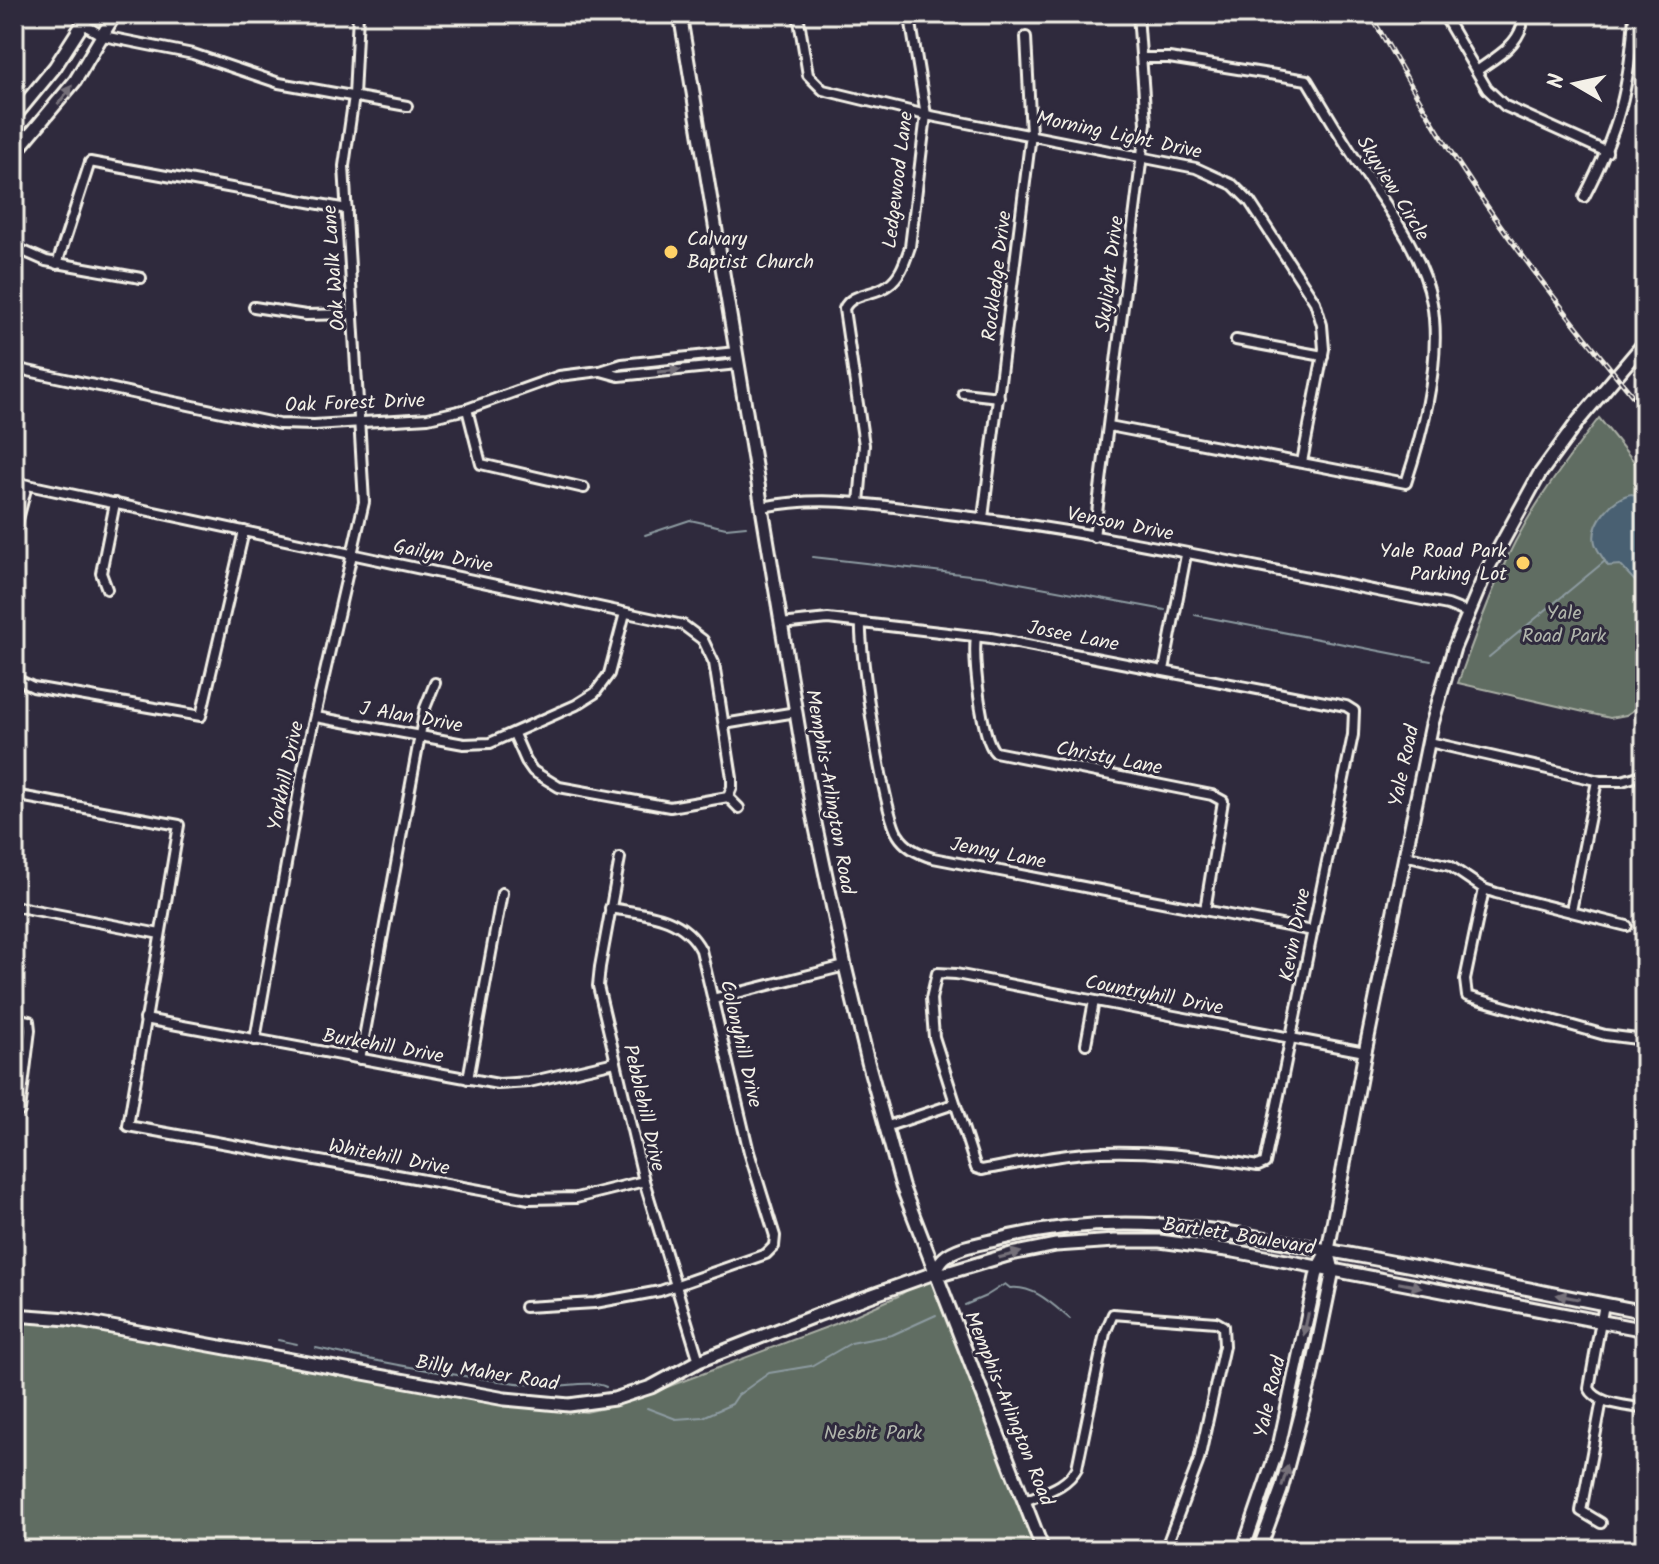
<svg xmlns="http://www.w3.org/2000/svg" width="1659" height="1564" font-family="Kalam,sans-serif">
<rect width="100%" height="100%" fill="#2f2a3d"/>
<filter id="ink" filterUnits="userSpaceOnUse"><feTurbulence type="fractalNoise" baseFrequency=".0125" numOctaves="2"/><feDisplacementMap in="SourceGraphic" scale="16" xChannelSelector="R" yChannelSelector="G"/><feConvolveMatrix kernelMatrix="1 2 1 2 8 2 1 2 1" color-interpolation-filters="sRGB"/></filter>
<g filter="url(#ink)">
<g fill="#606d62" stroke="#aaafa5" stroke-width="2">
<path d="M1599,418l46,57v228l-19,12 -16,3 -152,-35c13,-37 27,-74 42,-109 23,-56 62,-108 99,-156z"/>
<path d="M935,1272l107,278h-1028v-233l190,21 357,71 25,3 36,-8 213,-80 63,-28z"/>
</g>
<path fill="#496172" stroke="#8d9ba1" stroke-width="2" d="M1632,494l13,8v90l-25,-27 -12,1c-4,-7 -11,-15 -13,-23 -5,-20 19,-47 37,-49z"/>
<g fill="none" stroke-linecap="round" stroke-linejoin="round">
<g stroke="#8d9ba1" stroke-width="2">
<path d="M645,535l45,-15 36,8 20,-2"/>
<path d="M813,557l174,20 178,33"/>
<path d="M1195,615l236,46"/>
<path d="M1489,657l116,-96"/>
<path d="M965,1305l21,-9 19,-12 5,4c24,-3 43,17 60,31"/>
<path d="M278,1340l19,4"/>
<path d="M316,1348c77,17 151,31 230,38 17,1 47,-6 60,1"/>
<path d="M647,1408l29,11 27,-2 29,-13 6,-9 31,-22 42,-7 40,-23 41,-8 44,-20"/>
</g>
<g stroke="#f4f1e8" stroke-width="14">
<g id="street">
<path d="M798,14l10,61 15,15 103,25 270,53 37,17 17,17 65,100 7,23 2,24 -22,113"/>
<path d="M1443,14l44,75 18,17 102,46"/>
<path d="M83,24l20,12 90,18 86,29 128,23"/>
<path d="M1477,71c17,-13 38,-23 45,-45"/>
<path d="M1584,197c34,-65 46,-109 50,-183"/>
<path d="M14,247l32,14 95,17"/>
<path d="M57,264l33,-102 257,47"/>
<path d="M254,307l52,8 47,-1"/>
<path d="M1236,340l87,16"/>
<path d="M14,368l265,56 35,1 114,-7 39,-9 92,-33 41,-5 22,-7 114,-12"/>
<path d="M601,371l18,5 119,-12"/>
<path d="M963,393l36,4"/>
<path d="M467,409l14,55 103,24"/>
<path d="M1109,426l297,57c18,-54 36,-124 26,-180 -9,-51 -46,-97 -74,-140 -18,-27 -34,-55 -51,-83l-138,-22h-26"/>
<path d="M14,482l669,143 20,15 11,23 18,115v9l-4,10"/>
<path d="M859,503l5,-58 -20,-136c7,-17 30,-13 44,-24 13,-9 17,-24 22,-38l16,-132 -16,-98"/>
<path d="M762,507c65,-13 121,-1 186,7 167,20 334,59 500,91l20,8"/>
<path d="M983,518l48,-384 -5,-97"/>
<path d="M14,535l13,-50"/>
<path d="M1094,537l52,-414 -8,-109"/>
<path d="M107,589l-6,-16 14,-70"/>
<path d="M861,623c-2,29 23,192 37,212 8,13 21,19 35,23l380,73"/>
<path d="M781,624l47,-5 163,19 355,68 8,5 -1,24 -88,428 -7,3c-58,-10 -114,-17 -173,-13 -35,3 -69,11 -103,17l-6,-2 -42,-131 -3,-38 6,-26 19,1 213,41c65,12 131,25 196,37"/>
<path d="M976,636c-3,22 5,102 19,116l217,43 11,6 -18,109"/>
<path d="M1164,670l22,-115"/>
<path d="M14,678l19,9 168,29 43,-185"/>
<path d="M316,717l148,27 26,-1 86,-38 19,-12 14,-19 16,-61"/>
<path d="M724,724l72,-12"/>
<path d="M514,734l12,27 7,10 26,16 111,20 58,-10"/>
<path d="M1429,742l171,39h22l23,-7"/>
<path d="M14,795l165,30 -51,301 401,73 47,-1 68,-17"/>
<path d="M728,797l11,11"/>
<path d="M1405,855l45,11 34,23 12,4 131,33"/>
<path d="M620,858l-20,109 -2,19 46,195 55,180"/>
<path d="M1484,889l-19,91 2,16 138,39 40,5"/>
<path d="M14,906l146,28"/>
<path d="M610,908c35,6 73,7 91,42l48,202 26,84 -1,10"/>
<path d="M1571,911l26,-130"/>
<path d="M713,999l132,-33"/>
<path d="M14,1017l15,4 1,9 -10,81"/>
<path d="M145,1019l353,65 31,-2 86,-20"/>
<path d="M255,1040l48,-272 61,-266 -20,-336 10,-70 4,-82"/>
<path d="M1086,1044l8,-43"/>
<path d="M360,1059l65,-351 10,-25"/>
<path d="M468,1079l34,-186"/>
<path d="M885,1127l69,-23"/>
<path d="M1604,1304l-15,84c8,17 39,17 56,21"/>
<path d="M525,1307l70,-4 65,-12 106,-37 8,-8"/>
<path d="M1025,1501c19,-9 41,-13 52,-33l28,-135 8,-19 103,8 7,4 1,20 -25,114 -34,90"/>
<path d="M1601,1523l-20,-12 21,-111"/>
</g>
</g>
<g stroke="#f4f1e8" stroke-width="17">
<g id="secondary">
<path d="M680,14l132,795 33,157 23,96 34,124 141,364"/>
<path d="M14,117l41,-50 34,-53"/>
<path d="M14,154l61,-73 40,-67"/>
<path d="M934,1273c3,-4 6,-12 10,-15 12,-11 35,-14 51,-18 131,-33 230,-9 359,15 97,18 194,38 291,57"/>
<path d="M14,1315l54,4 437,80 64,6 45,-6 37,-12 48,-26 118,-46 117,-42h13l64,-19 45,-9 59,-4h45l74,10 411,79"/>
<path d="M1243,1550l37,-108 38,-174 10,-18 37,-198 67,-328 22,-76 32,-76 53,-97 40,-55 66,-78"/>
<path d="M1259,1550l22,-60 30,-113 22,-107 -5,-20"/>
</g>
</g>
<use href="#street" stroke="#2f2a3d" stroke-width="8"/>
<use href="#secondary" stroke="#2f2a3d" stroke-width="11"/>
<g stroke="#f4f1e8" stroke-width="5">
<path id="rail" d="M1370,14c31,53 60,107 94,158 55,84 118,162 181,239"/>
</g>
<use href="#rail" stroke="#2f2a3d" stroke-width="2" stroke-dasharray="6" stroke-linecap="butt"/>
</g>
<defs><path id="oneway-solid" d="M-6-.8H1V-3.2L6.5 0L1 3.2V.8H-6Z" transform="scale(2)"/></defs>
<g fill="#747079">
<use href="#oneway-solid" transform="translate(65 95) rotate(-53)"/>
<use href="#oneway-solid" transform="translate(669 371) rotate(-5)"/>
<use href="#oneway-solid" transform="translate(1010 1255) rotate(-14)"/>
<use href="#oneway-solid" transform="translate(1410 1285) rotate(11)"/>
<use href="#oneway-solid" transform="translate(1568 1297) rotate(-169)"/>
<use href="#oneway-solid" transform="translate(1306 1324) rotate(102)"/>
<use href="#oneway-solid" transform="translate(1285 1476) rotate(-73)"/>
</g>
</g>
<g fill="#ffd166" stroke="#2f2a3d" stroke-width="3">
<circle cx="671" cy="252" r="8"/>
<circle cx="1523" cy="563" r="8"/>
</g>
<g text-anchor="middle" dominant-baseline="central" stroke-width="6" stroke-linejoin="round" paint-order="stroke">
<g font-size="20" fill="#f4f1e8" stroke="#2f2a3d">
<text transform="translate(1119 136) rotate(12)">Morning Light Drive</text>
<text transform="translate(899 180) rotate(-83)">Ledgewood Lane</text>
<text transform="translate(1392 189) rotate(58)">Skyview Circle</text>
<text transform="translate(335 268) rotate(-94)">Oak Walk Lane</text>
<text transform="translate(1111 274) rotate(-83)">Skylight Drive</text>
<text transform="translate(998 276) rotate(-83)">Rockledge Drive</text>
<text transform="translate(355 404) rotate(-2)">Oak Forest Drive</text>
<text transform="translate(1120 525) rotate(11)">Venson Drive</text>
<text transform="translate(443 557) rotate(12)">Gailyn Drive</text>
<text transform="translate(1073 637) rotate(11)">Josee Lane</text>
<text transform="translate(411 718) rotate(10)">J Alan Drive</text>
<text transform="translate(1109 759) rotate(11)">Christy Lane</text>
<text transform="translate(1405 766) rotate(-78)">Yale Road</text>
<text transform="translate(287 776) rotate(-78)">Yorkhill Drive</text>
<text transform="translate(829 792) rotate(80)">Memphis-Arlington Road</text>
<text transform="translate(998 854) rotate(11)">Jenny Lane</text>
<text transform="translate(1296 935) rotate(-79)">Kevin Drive</text>
<text transform="translate(1154 996) rotate(11)">Countryhill Drive</text>
<text transform="translate(740 1044) rotate(77)">Colonyhill Drive</text>
<text transform="translate(383 1047) rotate(10)">Burkehill Drive</text>
<text transform="translate(643 1108) rotate(77)">Pebblehill Drive</text>
<text transform="translate(389 1158) rotate(11)">Whitehill Drive</text>
<text transform="translate(1239 1237) rotate(9)">Bartlett Boulevard</text>
<text transform="translate(487 1374) rotate(9)">Billy Maher Road</text>
<text transform="translate(1271 1397) rotate(-77)">Yale Road</text>
<text transform="translate(1008 1409) rotate(68)">Memphis-Arlington Road</text>
</g>
<g font-size="20" fill="#f4f1e8" stroke="#2f2a3d" text-anchor="start">
<text x="687" y="240">Calvary<tspan x="687" dy="23">Baptist Church</tspan></text>
<text x="1507" y="552" text-anchor="end">Yale Road Park<tspan x="1507" dy="23">Parking Lot</tspan></text>
</g>
<g font-size="20" fill="#b1b6ac" stroke="#2f2a3d">
<text x="1564" y="614">Yale<tspan x="1564" dy="23">Road Park</tspan></text>
<text x="873" y="1434">Nesbit Park</text>
</g>
</g>
<rect width="1659" height="1564" fill="none" stroke="#2f2a3d" stroke-width="48"/>
<rect x="24" y="24" width="1611" height="1516" fill="none" stroke="#f4f1e8" stroke-width="3" filter="url(#ink)"/>
<g transform="translate(1575 84) rotate(279)" stroke="#2f2a3d" stroke-width="6" paint-order="stroke">
<path d="M0-6L14 30L0 20L-14 30Z" fill="#f4f1e8"/>
<text y="-12" font-size="22" font-weight="bold" text-anchor="middle" fill="#f4f1e8">N</text>
</g>
</svg>
